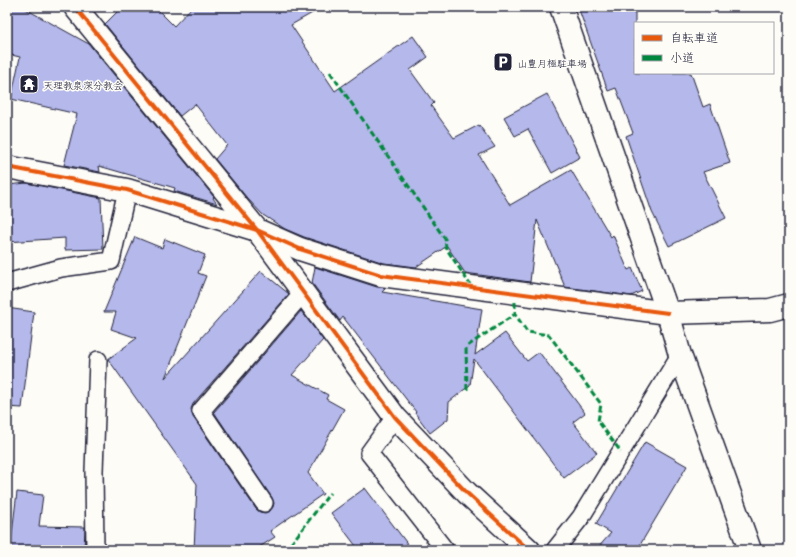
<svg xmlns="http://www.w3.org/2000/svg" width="796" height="557" font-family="'Playpen Sans','Klee One',sans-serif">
<rect width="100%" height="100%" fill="#fdfcf7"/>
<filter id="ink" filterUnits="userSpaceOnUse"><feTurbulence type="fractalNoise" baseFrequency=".025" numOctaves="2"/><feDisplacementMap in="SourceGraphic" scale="8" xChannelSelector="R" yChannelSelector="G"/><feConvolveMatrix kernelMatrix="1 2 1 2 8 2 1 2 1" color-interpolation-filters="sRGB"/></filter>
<g filter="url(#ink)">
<g fill="#b4b8ea" stroke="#22223b">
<path d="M7,7h15l65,36h1l126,154 -1,1 4,6 -43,-13 1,-3 -76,-22 1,6 -36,-7 13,-51 -66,-15 9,-42 -13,-3z"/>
<path d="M122,7h33l19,19 18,-19h131l-32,18 44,66 78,-55 15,21 -18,13 24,33 -3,3 23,32 25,-13 16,22 -16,8 31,50 61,-35 40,67 2,-2 15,35 4,-2 10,23 -11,5 -66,-9 -28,-67 -7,62 -65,-9 -18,-27 -31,21 -32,-4 -80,-26 -19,-8 -22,-14 -16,-17 -32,-39 12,-14 -32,-41 -15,12 -75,-92z"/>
<path d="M578,7h57v66h56l12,34 7,-3 20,59 -27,9 23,46 -57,28 -17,-34 -26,-76 7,-3 -17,-45 -8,3z"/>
<path d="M547,94l33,63 -28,16 -24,-44 -13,7 -11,-19z"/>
<path d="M27,183l74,15 2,51 -38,1v-12l-58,4v-57z"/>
<path d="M135,237l27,11 3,-9 40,16 -7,18 8,3 -41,102 96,-107 28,23 -96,110 -2,5 2,8 63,92 4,3 5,1 5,-2 3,-4 1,-4 -2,-5 -58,-86 87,-101 22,29 -31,35 36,20 -2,4 18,10 -36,64 15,21 -53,37 5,6 -20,13h-61l3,-66 -89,-125 29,-21 -26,-9 5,-17h-12z"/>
<path d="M315,267l62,20 9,1 -4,4 100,17 -7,46 30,-22 22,28 12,-9 46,61 -12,9 24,31 -33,25 -90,-119 -4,26 -21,17 -1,17 -18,14 -15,-20 1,-1 -73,-95 -3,4 -28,-38z"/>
<path d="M7,308l27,4 -12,96 -15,-1z"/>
<path d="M645,442l42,24 -50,84h-41l15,-17 -15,-9z"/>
<path d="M365,488l47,62h-53l-28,-37z"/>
<path d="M17,492l26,3 -4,31 46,1 -1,23h-74z"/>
</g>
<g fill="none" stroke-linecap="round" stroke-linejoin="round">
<g stroke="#22223b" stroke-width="20">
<g id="service">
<path d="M7,283l54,-15 50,-7 16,-71"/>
<path d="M395,417l-26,36 76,97"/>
<path d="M264,503l-63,-92 102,-118"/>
<path d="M95,550l-1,-79 4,-111"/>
<path d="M555,550l26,-33 99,-162"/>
</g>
</g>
<g stroke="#22223b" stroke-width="25">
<path id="pedestrian" d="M7,167l120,23 130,40 43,19 81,26 287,38"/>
</g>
<g stroke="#22223b" stroke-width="25">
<g id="minor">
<path d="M75,7l182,223 138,187 72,76 62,57"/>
<path d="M668,313l102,-3 19,-5"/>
</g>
</g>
<g stroke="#22223b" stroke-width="25">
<path id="tertiary" d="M561,7l107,306 12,42 70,195"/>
</g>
<use href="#service" stroke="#fdfcf7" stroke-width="17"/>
<use href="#pedestrian" stroke="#fdfcf7" stroke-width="22"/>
<use href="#minor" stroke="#fdfcf7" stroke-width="22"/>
<use href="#tertiary" stroke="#fdfcf7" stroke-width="22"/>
<g stroke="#00873e" stroke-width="3" stroke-dasharray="6 3" stroke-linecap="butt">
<path d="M330,72l115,167 1,9 25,38"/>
<path d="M515,302v12"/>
<path d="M467,390l-1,-43 49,-33 12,18 22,3 52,69 -3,17 23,31"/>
<path d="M284,550l6,-5 40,-52"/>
</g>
<g stroke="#fdfcf7" stroke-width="6">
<g id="cycleway">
<path d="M75,7l182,223 138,187 72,76 62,57"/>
<path d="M7,167l120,23 130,40 43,19 81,26 287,38"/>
</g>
</g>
<use href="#cycleway" stroke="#e8590c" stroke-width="4"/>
</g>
</g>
<defs>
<g id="parking-square" transform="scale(1)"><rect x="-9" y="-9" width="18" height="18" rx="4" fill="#22223b" stroke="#fdfcf7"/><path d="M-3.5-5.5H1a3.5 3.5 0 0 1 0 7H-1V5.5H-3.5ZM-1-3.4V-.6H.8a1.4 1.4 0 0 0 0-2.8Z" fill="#fff"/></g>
<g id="temple-square" transform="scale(1)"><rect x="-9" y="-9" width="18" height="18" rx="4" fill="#22223b" stroke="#fdfcf7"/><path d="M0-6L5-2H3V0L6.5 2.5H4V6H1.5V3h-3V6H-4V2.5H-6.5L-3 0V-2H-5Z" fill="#fff"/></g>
</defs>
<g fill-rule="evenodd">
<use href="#parking-square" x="503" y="62"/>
<use href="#temple-square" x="29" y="84"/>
</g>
<g text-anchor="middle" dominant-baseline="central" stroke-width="3" stroke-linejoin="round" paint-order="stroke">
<g font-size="10" fill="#22223b" stroke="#fdfcf7" text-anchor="start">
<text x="517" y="62">山豊月極駐車場</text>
<text x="43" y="84">天理教泉深分教会</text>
</g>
</g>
<rect width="796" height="557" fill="none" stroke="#fdfcf7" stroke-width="24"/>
<rect x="12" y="12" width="772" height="533" fill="none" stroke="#22223b" stroke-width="1.5" filter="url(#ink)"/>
<rect x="634" y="22" width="140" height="52" fill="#fdfcf7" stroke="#a5a5ac"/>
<rect x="642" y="35" width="20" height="6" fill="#e8590c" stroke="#a5a5ac"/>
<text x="670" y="42" font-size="12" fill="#22223b">自転車道</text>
<rect x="642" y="55" width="20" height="6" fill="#00873e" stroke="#a5a5ac"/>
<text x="670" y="62" font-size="12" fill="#22223b">小道</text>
</svg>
